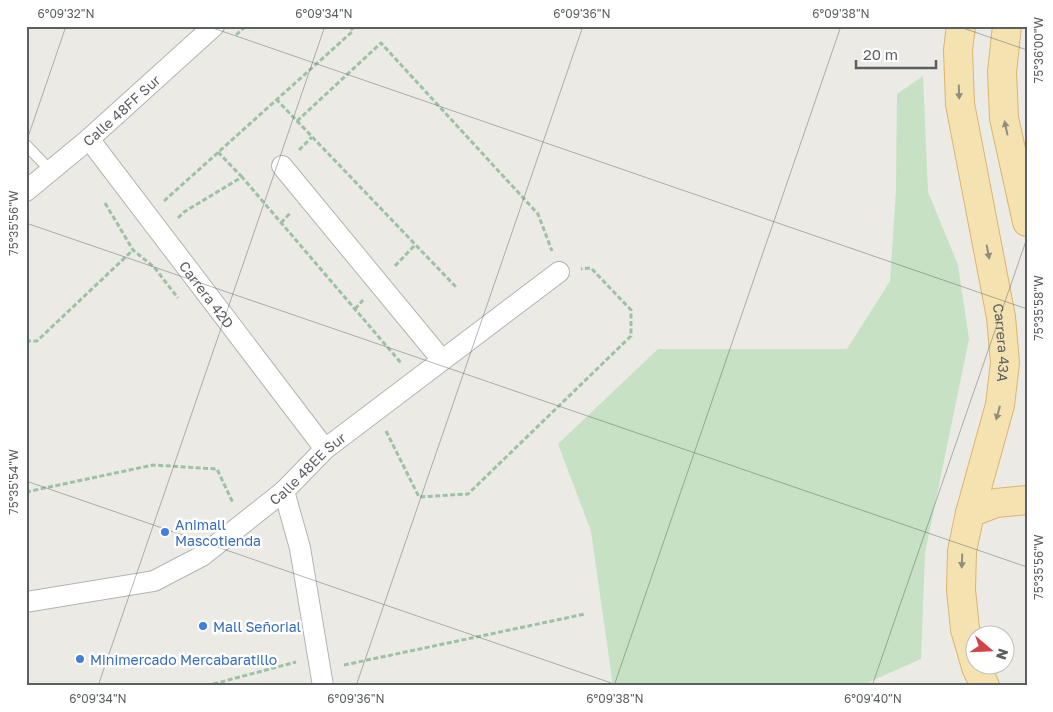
<svg xmlns="http://www.w3.org/2000/svg" width="1053" height="712" font-family="'Golos Text',sans-serif">
<rect width="100%" height="100%" fill="#eceae4"/>
<path fill="#c6e1c3" d="M923,76l5,116 30,73 11,74 -44,214 -4,106 -61,27h-247l-22,-155 -33,-87 100,-95h189l43,-68 6,-90 1,-97z"/>
<g fill="none" stroke-linecap="round" stroke-linejoin="round">
<g stroke="#b1b4b7" stroke-width="12">
<path id="lane" d="M26,145l25,26"/>
</g>
<g stroke="#b1b4b7" stroke-width="22">
<g id="street">
<path id="s1" d="M89,139l236,310"/>
<path d="M282,166l160,194"/>
<path id="s2" d="M26,191l63,-52 125,-113"/>
<path d="M284,491l16,57 23,138"/>
<path id="s3" d="M26,602l128,-21 48,-25 82,-65 41,-42 234,-177"/>
</g>
</g>
<g stroke="#dfb36a" stroke-width="30">
<g id="primary">
<path id="s4" d="M961,26l-3,24 2,54 41,213 4,46 -5,42 -30,108 -8,38 -1,39 4,39 11,38 9,19"/>
<path d="M1007,26l-5,46 2,46 23,104"/>
<path d="M970,513l26,-10 31,-3"/>
</g>
</g>
<g stroke="#9dc1a4" stroke-width="3" stroke-dasharray="5 2.5" stroke-linecap="butt">
<path d="M236,35l10,-9"/>
<path d="M276,99l180,188"/>
<path d="M297,121l84,-78 157,171 14,37"/>
<path d="M299,150l13,-13"/>
<path d="M218,152l24,25"/>
<path d="M164,201l189,-170 -3,-5"/>
<path d="M105,203l28,47 21,17 24,31"/>
<path d="M178,218l6,-6 58,-35 159,186"/>
<path d="M281,223l10,-11"/>
<path d="M395,266l20,-21"/>
<path d="M355,309l8,-9"/>
<path d="M26,341h11l96,-91"/>
<path d="M386,431l33,66 49,-3 163,-158v-26l-40,-42 -10,1"/>
<path d="M26,492l127,-27 64,4 16,34"/>
<path d="M344,665l241,-51"/>
<path d="M206,686l90,-24"/>
</g>
<use href="#lane" stroke="#fff" stroke-width="10"/>
<use href="#street" stroke="#fff" stroke-width="20"/>
<use href="#primary" stroke="#f4e3b1" stroke-width="28"/>
</g>
<defs><path id="oneway-solid" d="M-6-.8H1V-3.2L6.5 0L1 3.2V.8H-6Z" transform="scale(1.25)"/></defs>
<g fill="#918d7e">
<use href="#oneway-solid" transform="translate(959 92) rotate(88)"/>
<use href="#oneway-solid" transform="translate(1006 128) rotate(-102)"/>
<use href="#oneway-solid" transform="translate(988 252) rotate(79)"/>
<use href="#oneway-solid" transform="translate(998 413) rotate(105)"/>
<use href="#oneway-solid" transform="translate(962 561) rotate(92)"/>
</g>
<path fill="none" stroke="#5c5f62" stroke-width="1" stroke-opacity="0.45" d="M207,26l820,283M957,26l70,24M26,143l40,-117M26,223l1001,344M26,481l594,205M98,686l227,-660M356,686l227,-660M614,686l227,-660M872,686l155,-448"/>
<g fill="#3f7fe0" stroke="#fff" stroke-width="2">
<circle cx="165" cy="532" r="5"/>
<circle cx="203" cy="626" r="5"/>
<circle cx="80" cy="659" r="5"/>
</g>
<g text-anchor="middle" dominant-baseline="central" stroke-width="5" stroke-linejoin="round" paint-order="stroke">
<g font-size="14" fill="#5c5f62" stroke="#fff">
<text stroke="none"><textPath href="#s2" startOffset="125">Calle 48FF Sur</textPath></text>
<text stroke="none"><textPath href="#s1" startOffset="195">Carrera 42D</textPath></text>
<text stroke="none"><textPath href="#s4" startOffset="321">Carrera 43A</textPath></text>
<text stroke="none"><textPath href="#s3" startOffset="321">Calle 48EE Sur</textPath></text>
</g>
<g font-size="14" fill="#366cbe" stroke="#fff" text-anchor="start">
<text x="175" y="524">Animall<tspan x="175" dy="16">Mascotienda</tspan></text>
<text x="213" y="626">Mall Señorial</text>
<text x="90" y="659">Minimercado Mercabaratillo</text>
</g>
</g>
<rect width="1053" height="712" fill="none" stroke="#ffffff" stroke-width="55"/>
<g transform="translate(990 650) rotate(109)"><circle r="24" fill="#ffffff" stroke="#bebfc0"/>
<path d="M0-4L9 19L0 12L-9 19Z" fill="#d24446"/>
<text y="-8" font-size="14" font-weight="bold" text-anchor="middle" fill="#5c5f62">N</text>
</g>
<path d="M856 60v8h80v-8" fill="none" stroke="#5c5f62" stroke-width="2.5"/>
<text x="863" y="60" font-size="15" fill="#5c5f62" stroke="#ffffff" stroke-width="4" paint-order="stroke">20 m</text>
<rect x="28" y="28" width="998" height="656" fill="none" stroke="#5c5f62" stroke-width="2"/>
<g font-size="12" text-anchor="middle" fill="#5c5f62">
<text x="66" y="18">6°09'32"N</text>
<text x="324" y="18">6°09'34"N</text>
<text x="582" y="18">6°09'36"N</text>
<text x="841" y="18">6°09'38"N</text>
<text transform="translate(1039 50) rotate(-90)" y="4">75°36'00"W</text>
<text transform="translate(14 223) rotate(-90)" y="4">75°35'56"W</text>
<text transform="translate(1039 308) rotate(-90)" y="4">75°35'58"W</text>
<text transform="translate(14 482) rotate(-90)" y="4">75°35'54"W</text>
<text transform="translate(1039 567) rotate(-90)" y="4">75°35'56"W</text>
<text x="98" y="703">6°09'34"N</text>
<text x="356" y="703">6°09'36"N</text>
<text x="615" y="703">6°09'38"N</text>
<text x="873" y="703">6°09'40"N</text>
</g>
</svg>
